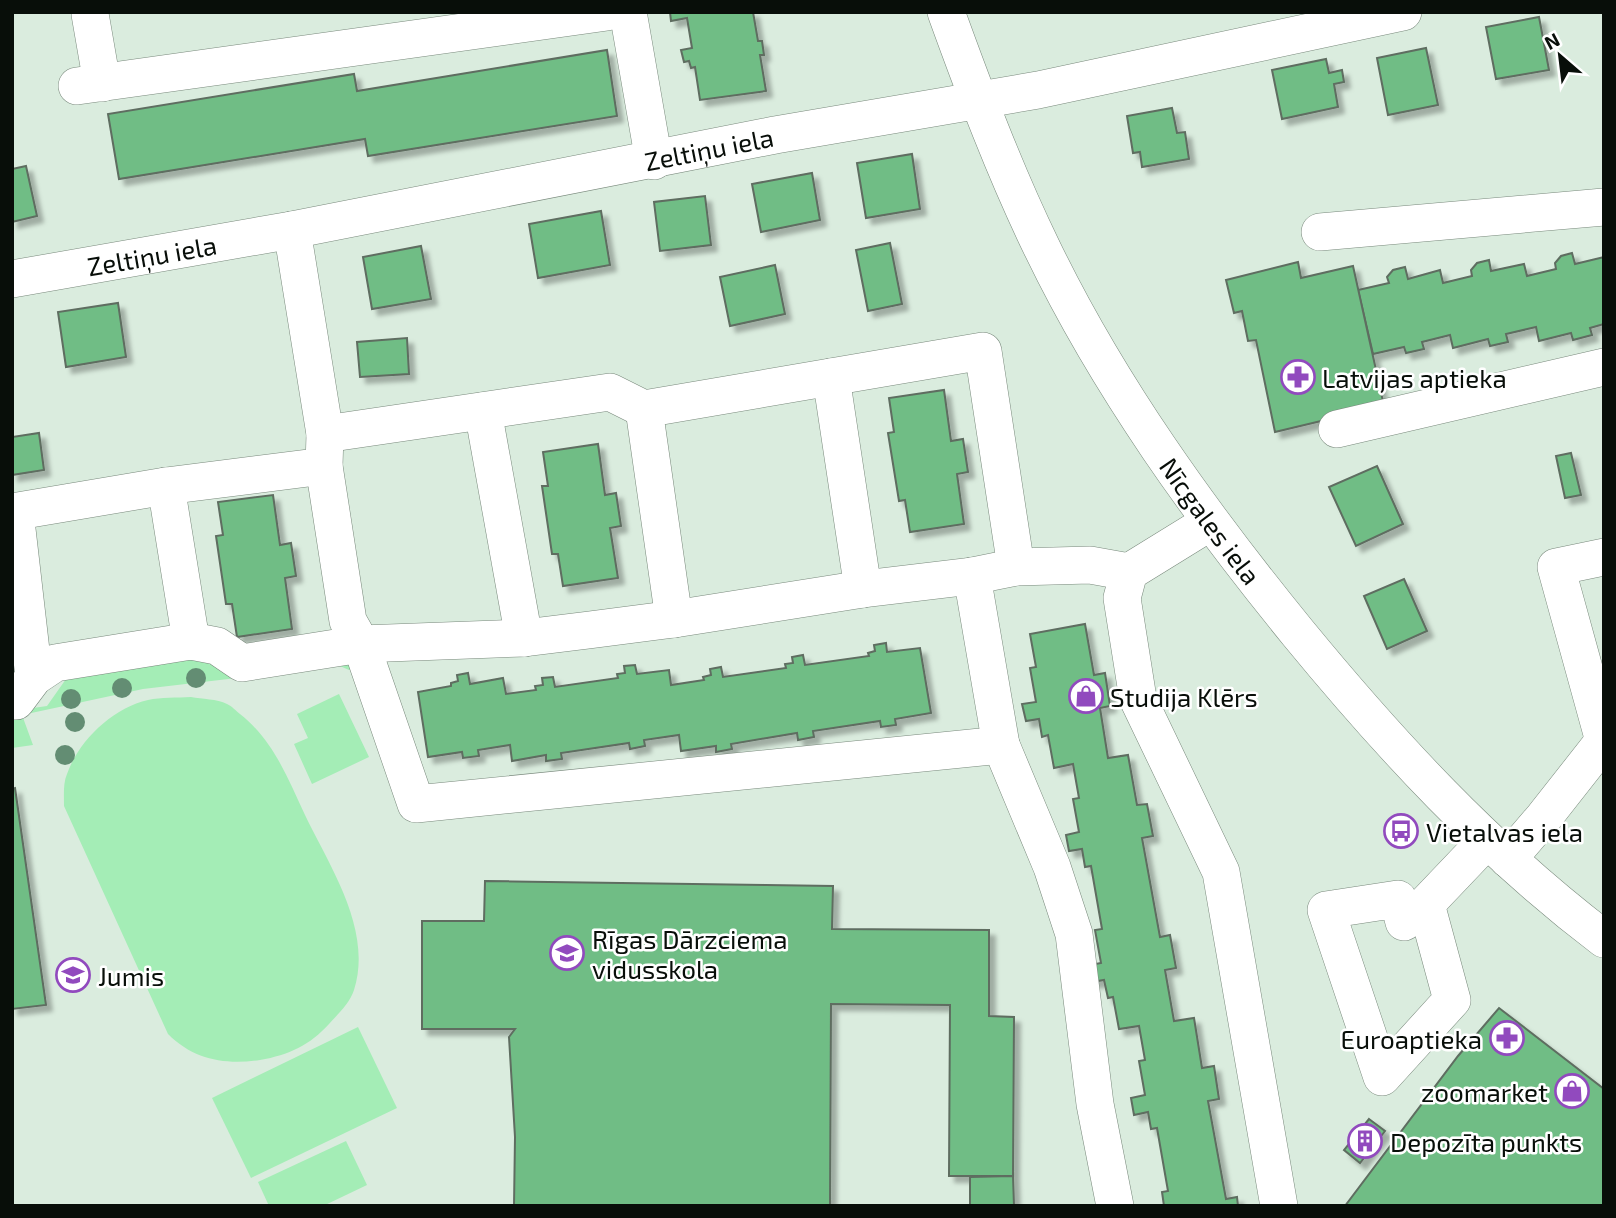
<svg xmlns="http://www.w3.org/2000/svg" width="1616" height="1218" font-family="'Exo 2',sans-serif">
<defs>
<filter id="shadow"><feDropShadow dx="6" dy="6" stdDeviation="2" flood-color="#0004"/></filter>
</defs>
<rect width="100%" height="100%" fill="#daecde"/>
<g fill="#a4edb6">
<path d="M198,655l149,2 9,7 -7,6 -9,-4 -197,23 -121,26 11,30 -21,3v-37l35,-5 19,-27z"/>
<path d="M339,694l30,63 -57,27 -18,-40 14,-6 -11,-24z"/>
<path d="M191,697c11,2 26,2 36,7 5,2 9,7 13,10 34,27 47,63 65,101 25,52 68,115 49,175 -4,13 -16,24 -25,34 -19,21 -40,31 -69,36 -35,5 -66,0 -92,-26l-104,-228c0,-10 -1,-23 3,-32 12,-34 46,-66 81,-74 13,-3 29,-2 43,-3z"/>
<path d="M358,1027l39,81 -146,70 -39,-80z"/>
<path d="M346,1141l21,44 -44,21h-54l-11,-24z"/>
</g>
<g fill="#70bd85" stroke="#5e6d61" stroke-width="2" filter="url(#shadow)">
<path d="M670,12h83l5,29h4l2,14h-4l6,36 -66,9 -5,-33 -4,1 -2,-7 -5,1 -3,-12 11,-2 -5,-30 -16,3z"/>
<path d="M1539,17l10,53 -53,9 -10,-52z"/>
<path d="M1426,48l12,57 -50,10 -11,-57z"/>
<path d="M607,50l10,66 -249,40 -3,-17 -246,40 -11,-65 246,-40 3,17z"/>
<path d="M1326,59l3,14 13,-3 2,12 -10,2 4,23 -56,12 -10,-49z"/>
<path d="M1172,108l5,25 8,-1 4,27 -47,8 -2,-15 -7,1 -6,-37z"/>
<path d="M912,154l8,55 -54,9 -9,-55z"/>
<path d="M26,166l11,50 -25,6v-53z"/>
<path d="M812,173l8,47 -59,12 -9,-48z"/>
<path d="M705,196l6,49 -51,6 -6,-49z"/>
<path d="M601,211l9,54 -72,13 -9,-54z"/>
<path d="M890,243l12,61 -34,7 -12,-61z"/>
<path d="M421,246l10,53 -59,10 -9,-52z"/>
<path d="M1572,253l3,11 29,-7v67l-14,4 2,7 -19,5 -2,-7 -32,8 -3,-14 -30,7 2,8 -18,4 -2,-7 -35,9 -3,-13 -28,7 2,7 -18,4 -2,-6 -31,7 -15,-64 31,-7 -2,-6 6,-7 12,-3 3,12 32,-9 3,13 29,-7 -1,-6 6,-7 12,-3 2,11 33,-7 3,12 29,-7 -1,-6 6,-7z"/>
<path d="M1298,262l3,16 52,-12 31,140 -109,26 -19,-92 -8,1 -6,-30 -8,2 -8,-33z"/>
<path d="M775,265l10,49 -55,12 -10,-49z"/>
<path d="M118,303l8,54 -60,10 -8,-55z"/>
<path d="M407,338l2,36 -49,3 -3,-35z"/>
<path d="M944,390l7,51 12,-2 5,33 -11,2 7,50 -54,8 -5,-32 -6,1 -11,-68 6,-1 -5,-34z"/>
<path d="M39,433l5,37 -32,5v-38z"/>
<path d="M598,444l7,51 11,-2 5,33 -11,2 8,50 -55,8 -5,-32h-6l-10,-68h6l-5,-34z"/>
<path d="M1571,453l10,42 -16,3 -9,-42z"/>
<path d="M1377,466l26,58 -47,22 -27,-59z"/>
<path d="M273,495l7,50 11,-2 5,33 -11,2 7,51 -55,8 -5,-33h-6l-10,-68 7,-1 -5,-33z"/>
<path d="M1404,579l23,52 -40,18 -23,-53z"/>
<path d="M1085,624l9,51 11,-2 5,33 -10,2 8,50 20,-3 9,50 10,-1 6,32 -11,2 18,99 10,-2 6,33 -11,2 9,51 20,-3 8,50 12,-2 5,33 -11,2 18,98 11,-2 1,9h-74l-2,-14 6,-1 -11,-63 -6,1 -3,-17 -14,3 -3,-17 14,-3 -6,-34 6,-1 -6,-34 -20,3 -6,-32 -5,1 -4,-18 -12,2 -2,-17 11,-2 -6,-33 7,-1 -11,-63 -6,1 -3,-18 -13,2 -3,-16 13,-3 -6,-33 6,-1 -6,-34 -19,4 -6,-33 -6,2 -3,-18 -13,2 -4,-17 14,-2 -6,-34 6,-1 -6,-33z"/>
<path d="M886,643l1,9 33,-4 11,65 -36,6 1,6 -15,2 -1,-6 -67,10 1,6 -16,3 -1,-7 -66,11 1,5 -16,3v-6l-35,5 -2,-16 -35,5 1,6 -15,3 -1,-6 -68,10 1,6 -16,2v-6l-34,6 -2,-16 -32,5 1,6 -16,2 -1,-6 -34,5 -10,-65 33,-6v-3l7,-2 -1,-6 11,-2 2,11 33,-6 3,16 30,-4 -1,-4 8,-1 -1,-7 11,-1 2,10 63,-9 -1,-4 8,-1 -1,-7 11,-1 2,9 32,-4 2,15 33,-5 -1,-3 8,-2 -1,-6 11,-2 2,10 63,-9 -1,-4 8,-1 -1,-6 11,-2 2,10 64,-9 -1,-3 7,-2 -1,-6z"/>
<path d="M15,788l31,217 -34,4v-220z"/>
<path d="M485,881l348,5 -1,43 157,1v86l25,1 -1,159h-64l1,-171 -119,-1 -1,202h-316l1,-69 -6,-100 6,-8h-93v-108h62z"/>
<path d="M1499,1008l105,81v117h-259l113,-150z"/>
<path d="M1369,1119l16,12 -25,32 -16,-13z"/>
<path d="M1013,1176l1,30h-44v-29z"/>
</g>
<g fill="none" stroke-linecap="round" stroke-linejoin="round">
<g stroke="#79897c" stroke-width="38">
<g id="minor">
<path d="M628,12l26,149"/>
<path id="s1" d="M946,12c29,80 59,160 96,236 67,139 159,266 256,385 92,112 189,217 306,306"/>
<path d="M90,14l12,69"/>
<path d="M77,86l530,-74"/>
<path d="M292,230l33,204 -1,32 24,155 13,23 55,160 585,-59 -29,-169"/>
<path d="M1320,232l284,-25"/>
<path id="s2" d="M12,279l280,-49 483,-95 263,-45 365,-78"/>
<path d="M831,377l32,212"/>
<path d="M644,409l30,210"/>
<path d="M483,411l41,227"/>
<path d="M1337,429l267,-62"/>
<path d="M325,434l285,-42 34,17 339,-58 33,216"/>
<path d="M166,486l25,155"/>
<path d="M12,512l154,-26 158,-20"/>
<path d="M15,512l19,165"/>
<path d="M1210,522l-81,50 -7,26 16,101 83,173 58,334"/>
<path d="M1604,557l-48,10 48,174"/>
<path d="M12,701h4l18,-24 21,-14 136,-22 26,5 25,17 119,-19 163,-6 65,-8 85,-11 189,-30 109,-13 44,-9 74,-2 39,7"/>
<path d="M1001,745l51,122 22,67 21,170 20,102"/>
<path d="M1508,859l36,-42 59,-75"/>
<path d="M1426,904l26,96 -70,77 -56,-167 72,-11 6,23 22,-18 60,-63"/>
</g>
</g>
<use href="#minor" stroke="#fff" stroke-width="37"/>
</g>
<g fill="#638d73">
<circle cx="196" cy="678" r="10"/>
<circle cx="122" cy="688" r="10"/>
<circle cx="71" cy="699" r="10"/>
<circle cx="75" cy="722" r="10"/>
<circle cx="65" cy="755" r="10"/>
</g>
<defs>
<g id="pharmacy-ring" transform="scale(1.75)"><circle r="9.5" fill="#fff" stroke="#914abe" stroke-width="1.5"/><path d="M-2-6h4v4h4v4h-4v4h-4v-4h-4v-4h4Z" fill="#914abe"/></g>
<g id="shop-ring" transform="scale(1.75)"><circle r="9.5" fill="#fff" stroke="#914abe" stroke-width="1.5"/><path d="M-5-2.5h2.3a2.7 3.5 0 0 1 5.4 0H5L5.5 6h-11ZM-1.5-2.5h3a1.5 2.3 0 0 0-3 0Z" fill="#914abe"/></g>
<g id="bus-ring" transform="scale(1.75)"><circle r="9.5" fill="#fff" stroke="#914abe" stroke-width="1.5"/><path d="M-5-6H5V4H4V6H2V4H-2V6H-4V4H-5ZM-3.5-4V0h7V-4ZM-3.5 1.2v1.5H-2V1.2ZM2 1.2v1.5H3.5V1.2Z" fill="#914abe"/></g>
<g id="school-ring" transform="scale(1.75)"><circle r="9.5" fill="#fff" stroke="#914abe" stroke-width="1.5"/><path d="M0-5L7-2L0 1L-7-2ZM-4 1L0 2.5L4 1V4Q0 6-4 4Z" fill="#914abe"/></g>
<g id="building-ring" transform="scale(1.75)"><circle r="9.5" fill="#fff" stroke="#914abe" stroke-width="1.5"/><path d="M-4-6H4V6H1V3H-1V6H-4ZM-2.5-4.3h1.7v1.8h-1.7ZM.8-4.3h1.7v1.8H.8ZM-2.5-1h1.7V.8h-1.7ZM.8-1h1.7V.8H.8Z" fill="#914abe"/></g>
</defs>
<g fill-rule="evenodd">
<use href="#pharmacy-ring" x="1298" y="377"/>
<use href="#shop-ring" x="1086" y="696"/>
<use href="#bus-ring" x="1401" y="831"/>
<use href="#school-ring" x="567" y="953"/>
<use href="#school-ring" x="73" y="975"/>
<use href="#pharmacy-ring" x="1507" y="1038"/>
<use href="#shop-ring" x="1572" y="1091"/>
<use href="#building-ring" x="1365" y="1141"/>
</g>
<g text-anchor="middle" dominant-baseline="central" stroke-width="5" stroke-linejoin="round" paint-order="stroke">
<g font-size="26" fill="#080e09" stroke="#fff">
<text stroke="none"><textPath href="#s2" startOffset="709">Zeltiņu iela</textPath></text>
<text stroke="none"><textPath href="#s2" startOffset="142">Zeltiņu iela</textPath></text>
<text stroke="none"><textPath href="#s1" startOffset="576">Nīcgales iela</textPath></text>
</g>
<g font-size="26" fill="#080e09" stroke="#fff" text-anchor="start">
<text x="1322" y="377">Latvijas aptieka</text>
<text x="1110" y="696">Studija Klērs</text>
<text x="1426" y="831">Vietalvas iela</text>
<text x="592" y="938">Rīgas Dārzciema<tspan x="592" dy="30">vidusskola</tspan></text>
<text x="98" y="975">Jumis</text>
<text x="1482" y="1038" text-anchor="end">Euroaptieka</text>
<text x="1548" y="1091" text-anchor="end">zoomarket</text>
<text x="1390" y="1141">Depozīta punkts</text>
</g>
</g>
<rect width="1616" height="1218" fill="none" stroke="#080e09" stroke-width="28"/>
<g transform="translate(1560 56) rotate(332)" stroke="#ffffff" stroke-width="5" paint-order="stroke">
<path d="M0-5L12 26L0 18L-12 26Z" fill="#080e09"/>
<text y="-10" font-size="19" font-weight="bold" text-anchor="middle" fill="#080e09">N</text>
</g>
</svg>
